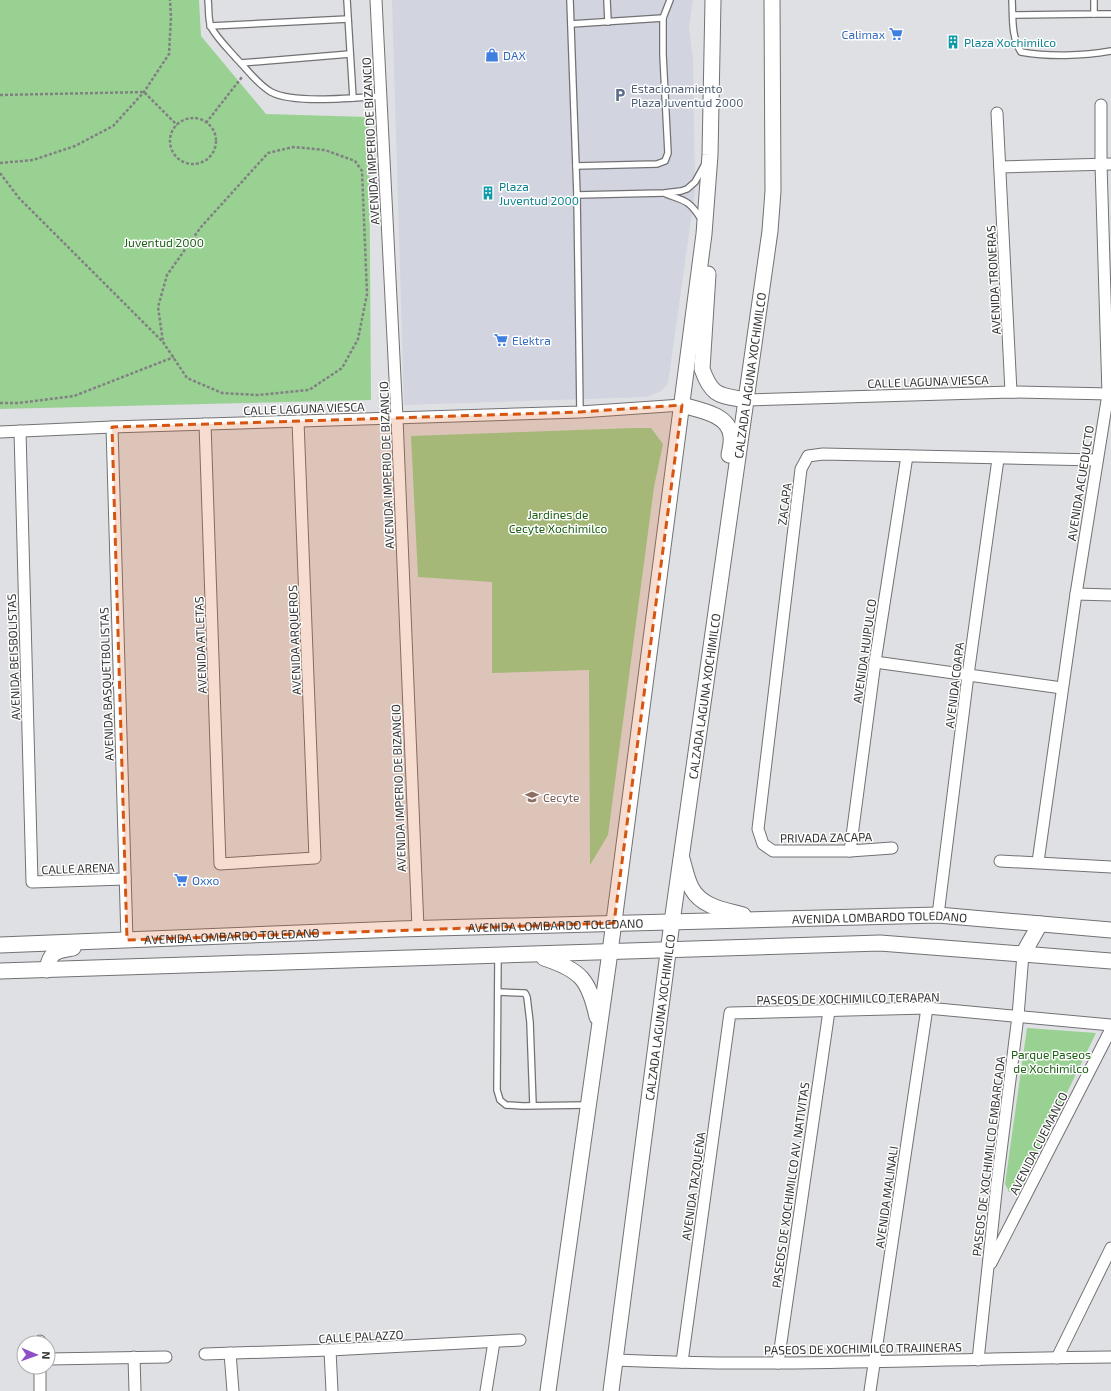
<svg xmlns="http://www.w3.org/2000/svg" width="1111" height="1391" font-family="'Exo 2',sans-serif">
<rect width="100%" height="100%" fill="#dfe0e3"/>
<path fill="#d2d5df" d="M392,0h301l-4,28 4,31 2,133 -27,191 -7,8 -14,6 -243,8z"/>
<g fill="#99d192">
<path d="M0,0h199l2,36 65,78 103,3 2,283 -371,9z"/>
<path d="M634,428h17l12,16 -9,43 -46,348 -18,30 -1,-195 -97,3v-91l-74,-5 -7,-141z"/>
<path d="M1027,1028l69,5 -75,154 -3,5h-9l-4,-8z"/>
</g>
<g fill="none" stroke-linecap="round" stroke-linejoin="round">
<g stroke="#727275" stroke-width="8">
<g id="lane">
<path d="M208,0c1,8 0,20 3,27 6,11 17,22 25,31 11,11 21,26 35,34 22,12 83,6 109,4"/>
<path d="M347,0l6,98"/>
<path d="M570,0l7,195 3,217"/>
<path d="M607,0l1,22"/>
<path d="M1012,0c1,17 -1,37 9,52 28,5 62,4 90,-1"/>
<path d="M1094,14h17"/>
<path d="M1013,15l81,-1v-14"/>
<path d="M571,24l92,-6"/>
<path d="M210,26l138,-7"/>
<path d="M241,63l109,-9"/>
<path d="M576,166l81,-2 8,-3 3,-8 -5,-98v-37l7,-18"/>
<path d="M666,194c19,7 23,6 35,25"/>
<path d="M577,195l87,-2 17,-2 6,-2 8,-7 10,-18"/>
<path d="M498,956l-1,134 3,10 6,5 17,1 64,-1"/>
<path d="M498,992l24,1h3l2,4 3,25 3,83"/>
</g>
</g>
<g stroke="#727275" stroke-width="13">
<g id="street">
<path d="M376,0l21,418 21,510"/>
<path d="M997,113l14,279"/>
<path d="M1000,167l111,-3"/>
<path d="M746,400l265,-8 100,2"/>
<path d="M205,424l15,440 95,-6 -17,-437"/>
<path d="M112,427l15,513"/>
<path d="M20,431l12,451 93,-3"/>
<path d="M0,432l112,-5 468,-15 102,-7"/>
<path d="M1076,594l35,1"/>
<path d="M875,662l187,26"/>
<path d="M892,848l-42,3h-77l-10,-7 -5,-15 43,-360 7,-13 15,-2 274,6"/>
<path d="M850,851l25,-189 32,-206"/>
<path d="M1000,861l111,6"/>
<path d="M1038,862l38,-268 32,-200 -7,-230v-59"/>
<path d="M938,915l30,-240 30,-216"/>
<path d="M991,1263l120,-234"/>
<path d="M40,1343v-2"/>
<path d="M330,1350l2,41"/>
<path d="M230,1353l3,38"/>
<path d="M205,1354l125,-4 190,-10"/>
<path d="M134,1357l1,34"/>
<path d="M1057,1358l54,-110"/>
<path d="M48,1359l118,-2"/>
<path d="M615,1360c165,8 331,-2 496,-3"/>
<path d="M978,1360l19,-177 21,-167 5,-62"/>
<path d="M682,1362l48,-349 197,-5 184,17"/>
<path d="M778,1363l51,-352"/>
<path d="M40,1367v24"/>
<path d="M486,1391l8,-49"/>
<path d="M870,1391l57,-383"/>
</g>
</g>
<g stroke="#727275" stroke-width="17">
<g id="secondary">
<path d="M708,274l-6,95c10,28 17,26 44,31"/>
<path d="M682,405c17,5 47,9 49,31 1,6 -1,13 -2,19"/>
<path d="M682,859c3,10 5,21 10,30 10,18 33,21 51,26"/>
<path id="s1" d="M0,945l399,-16 539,-14 173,15"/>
<path d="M1023,954l17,-30"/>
<path d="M544,958c37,12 45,22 53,59"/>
<path d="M47,970c3,-19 9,-19 26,-22"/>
<path d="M0,971l880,-28 231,18"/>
<path d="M548,1391l62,-439 94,-718 6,-79 3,-155"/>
<path id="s2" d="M611,1391l61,-469 98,-691 3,-40 -1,-191"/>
</g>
</g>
<g stroke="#818183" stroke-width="2.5" stroke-dasharray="3 2" stroke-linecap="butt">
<path d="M0,95l144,-3 33,33"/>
<circle cx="193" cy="141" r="23"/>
<path d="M206,123l36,-46"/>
<path d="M0,163l33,-3 42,-14 38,-20 31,-34 25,-38 2,-37 -1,-17"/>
<path d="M0,173l19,25 144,144 24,36 35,15 35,2 52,-5 33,-22 16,-29 9,-45 -5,-123 -7,-10 -30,-11 -32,-3 -25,6 -67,74 -34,48 -9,32 5,35"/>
<path d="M0,403h18l56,-7 100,-39"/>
</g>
<use href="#lane" stroke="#fff" stroke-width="5.5"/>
<use href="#street" stroke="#fff" stroke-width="11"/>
<use href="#secondary" stroke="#fff" stroke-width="15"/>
</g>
<path fill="#d65510" fill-opacity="0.2" stroke="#d65510" stroke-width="3" stroke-dasharray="8 5" stroke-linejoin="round" d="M682,405l-68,518 -487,17 -15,-513 468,-15z"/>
<defs>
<g id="supermarket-bare" transform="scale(1.08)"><path d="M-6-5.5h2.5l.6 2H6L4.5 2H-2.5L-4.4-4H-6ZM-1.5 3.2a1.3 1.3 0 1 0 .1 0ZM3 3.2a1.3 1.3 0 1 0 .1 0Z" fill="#3f7fe0" stroke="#fff" stroke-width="2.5" paint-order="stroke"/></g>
<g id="building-bare" transform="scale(1.08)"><path d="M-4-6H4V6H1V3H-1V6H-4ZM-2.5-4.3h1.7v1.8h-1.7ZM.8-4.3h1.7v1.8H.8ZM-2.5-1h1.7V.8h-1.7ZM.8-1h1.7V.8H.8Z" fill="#0f9aa8" stroke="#fff" stroke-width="2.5" paint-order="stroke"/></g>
<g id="shop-bare" transform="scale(1.08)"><path d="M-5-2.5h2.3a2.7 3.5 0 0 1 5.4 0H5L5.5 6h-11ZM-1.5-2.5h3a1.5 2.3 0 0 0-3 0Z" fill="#3f7fe0" stroke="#fff" stroke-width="2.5" paint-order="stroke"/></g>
<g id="parking-bare" transform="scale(1.08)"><path d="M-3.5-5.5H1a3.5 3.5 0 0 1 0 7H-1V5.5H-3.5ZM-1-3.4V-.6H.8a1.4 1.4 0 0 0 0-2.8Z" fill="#5c6f8a" stroke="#fff" stroke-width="2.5" paint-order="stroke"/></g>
<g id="school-bare" transform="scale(1.08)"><path d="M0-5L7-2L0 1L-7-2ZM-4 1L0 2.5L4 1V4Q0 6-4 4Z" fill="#8d6e63" stroke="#fff" stroke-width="2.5" paint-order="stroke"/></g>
</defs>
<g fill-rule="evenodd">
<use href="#supermarket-bare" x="896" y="34"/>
<use href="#building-bare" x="953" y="42"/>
<use href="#shop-bare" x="492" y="55"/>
<use href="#parking-bare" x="620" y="95"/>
<use href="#building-bare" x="488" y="193"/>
<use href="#supermarket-bare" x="501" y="340"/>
<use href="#school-bare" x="532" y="797"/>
<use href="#supermarket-bare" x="181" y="880"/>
</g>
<g text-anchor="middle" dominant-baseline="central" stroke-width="3" stroke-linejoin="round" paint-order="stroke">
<g font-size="12" fill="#366cbe" stroke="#fff" text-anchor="start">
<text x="885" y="34" text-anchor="end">Calimax</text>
<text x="503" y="55">DAX</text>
<text x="512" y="340">Elektra</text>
<text x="192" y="880">Oxxo</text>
</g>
<g font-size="12" fill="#0d838f" stroke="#fff" text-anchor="start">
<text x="964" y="42">Plaza Xochimilco</text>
<text x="499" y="186">Plaza<tspan x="499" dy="14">Juventud 2000</tspan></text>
</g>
<g font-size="12" fill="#4e5e75" stroke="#fff" text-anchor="start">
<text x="631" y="88">Estacionamiento<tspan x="631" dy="14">Plaza Juventud 2000</tspan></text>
</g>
<g font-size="12" fill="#333334" stroke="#fff">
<text transform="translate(370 141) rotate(-93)">AVENIDA IMPERIO DE BIZANCIO</text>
<text transform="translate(993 280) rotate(-93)">AVENIDA TRONERAS</text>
<text stroke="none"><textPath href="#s2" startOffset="1025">CALZADA LAGUNA XOCHIMILCO</textPath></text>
<text transform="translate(928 381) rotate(-2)">CALLE LAGUNA VIESCA</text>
<text transform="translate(304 408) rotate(-2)">CALLE LAGUNA VIESCA</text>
<text transform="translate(386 465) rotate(-92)">AVENIDA IMPERIO DE BIZANCIO</text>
<text transform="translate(1080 483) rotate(-81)">AVENIDA ACUEDUCTO</text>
<text transform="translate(784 504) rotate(-83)">ZACAPA</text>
<text transform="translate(294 640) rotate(-92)">AVENIDA ARQUEROS</text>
<text transform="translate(200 645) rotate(-92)">AVENIDA ATLETAS</text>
<text transform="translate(864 651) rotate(-82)">AVENIDA HUIPULCO</text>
<text transform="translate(13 657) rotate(-92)">AVENIDA BEISBOLISTAS</text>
<text transform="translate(106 684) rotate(-92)">AVENIDA BASQUETBOLISTAS</text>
<text transform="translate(954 685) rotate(-83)">AVENIDA COAPA</text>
<text stroke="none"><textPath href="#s2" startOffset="701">CALZADA LAGUNA XOCHIMILCO</textPath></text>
<text transform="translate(398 788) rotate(-92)">AVENIDA IMPERIO DE BIZANCIO</text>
<text transform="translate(826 837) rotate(-1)">PRIVADA ZACAPA</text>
<text transform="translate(78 868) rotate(-2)">CALLE ARENA</text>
<text stroke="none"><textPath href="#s1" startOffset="880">AVENIDA LOMBARDO TOLEDANO</textPath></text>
<text stroke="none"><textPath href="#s1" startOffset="556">AVENIDA LOMBARDO TOLEDANO</textPath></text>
<text stroke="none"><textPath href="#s1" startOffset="232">AVENIDA LOMBARDO TOLEDANO</textPath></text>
<text transform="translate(848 998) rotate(-1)">PASEOS DE XOCHIMILCO TERAPAN</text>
<text stroke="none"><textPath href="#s2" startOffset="377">CALZADA LAGUNA XOCHIMILCO</textPath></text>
<text transform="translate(1038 1143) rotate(-63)">AVENIDA CUEMANCO</text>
<text transform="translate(988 1156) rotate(-83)">PASEOS DE XOCHIMILCO EMBARCADA</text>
<text transform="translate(790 1185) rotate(-82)">PASEOS DE XOCHIMILCO AV. NATIVITAS</text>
<text transform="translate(693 1186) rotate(-82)">AVENIDA TAZQUEÑA</text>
<text transform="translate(886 1197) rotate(-82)">AVENIDA MALINALI</text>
<text transform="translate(361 1336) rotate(-3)">CALLE PALAZZO</text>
<text transform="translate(863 1348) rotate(-1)">PASEOS DE XOCHIMILCO TRAJINERAS</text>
</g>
<g font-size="12" fill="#1d6015" stroke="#fff">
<text x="164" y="242">Juventud 2000</text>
<text x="558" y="514">Jardines de<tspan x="558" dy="14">Cecyte Xochimilco</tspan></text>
<text x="1051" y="1054">Parque Paseos<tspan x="1051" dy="14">de Xochimilco</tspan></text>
</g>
<g font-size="12" fill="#785e54" stroke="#fff" text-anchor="start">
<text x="543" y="797">Cecyte</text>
</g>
</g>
<g transform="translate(36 1355) rotate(92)"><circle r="19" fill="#ffffff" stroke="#adadae"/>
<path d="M0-3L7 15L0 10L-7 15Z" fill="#8e50c6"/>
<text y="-6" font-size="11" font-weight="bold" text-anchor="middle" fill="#333334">N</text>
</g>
</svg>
